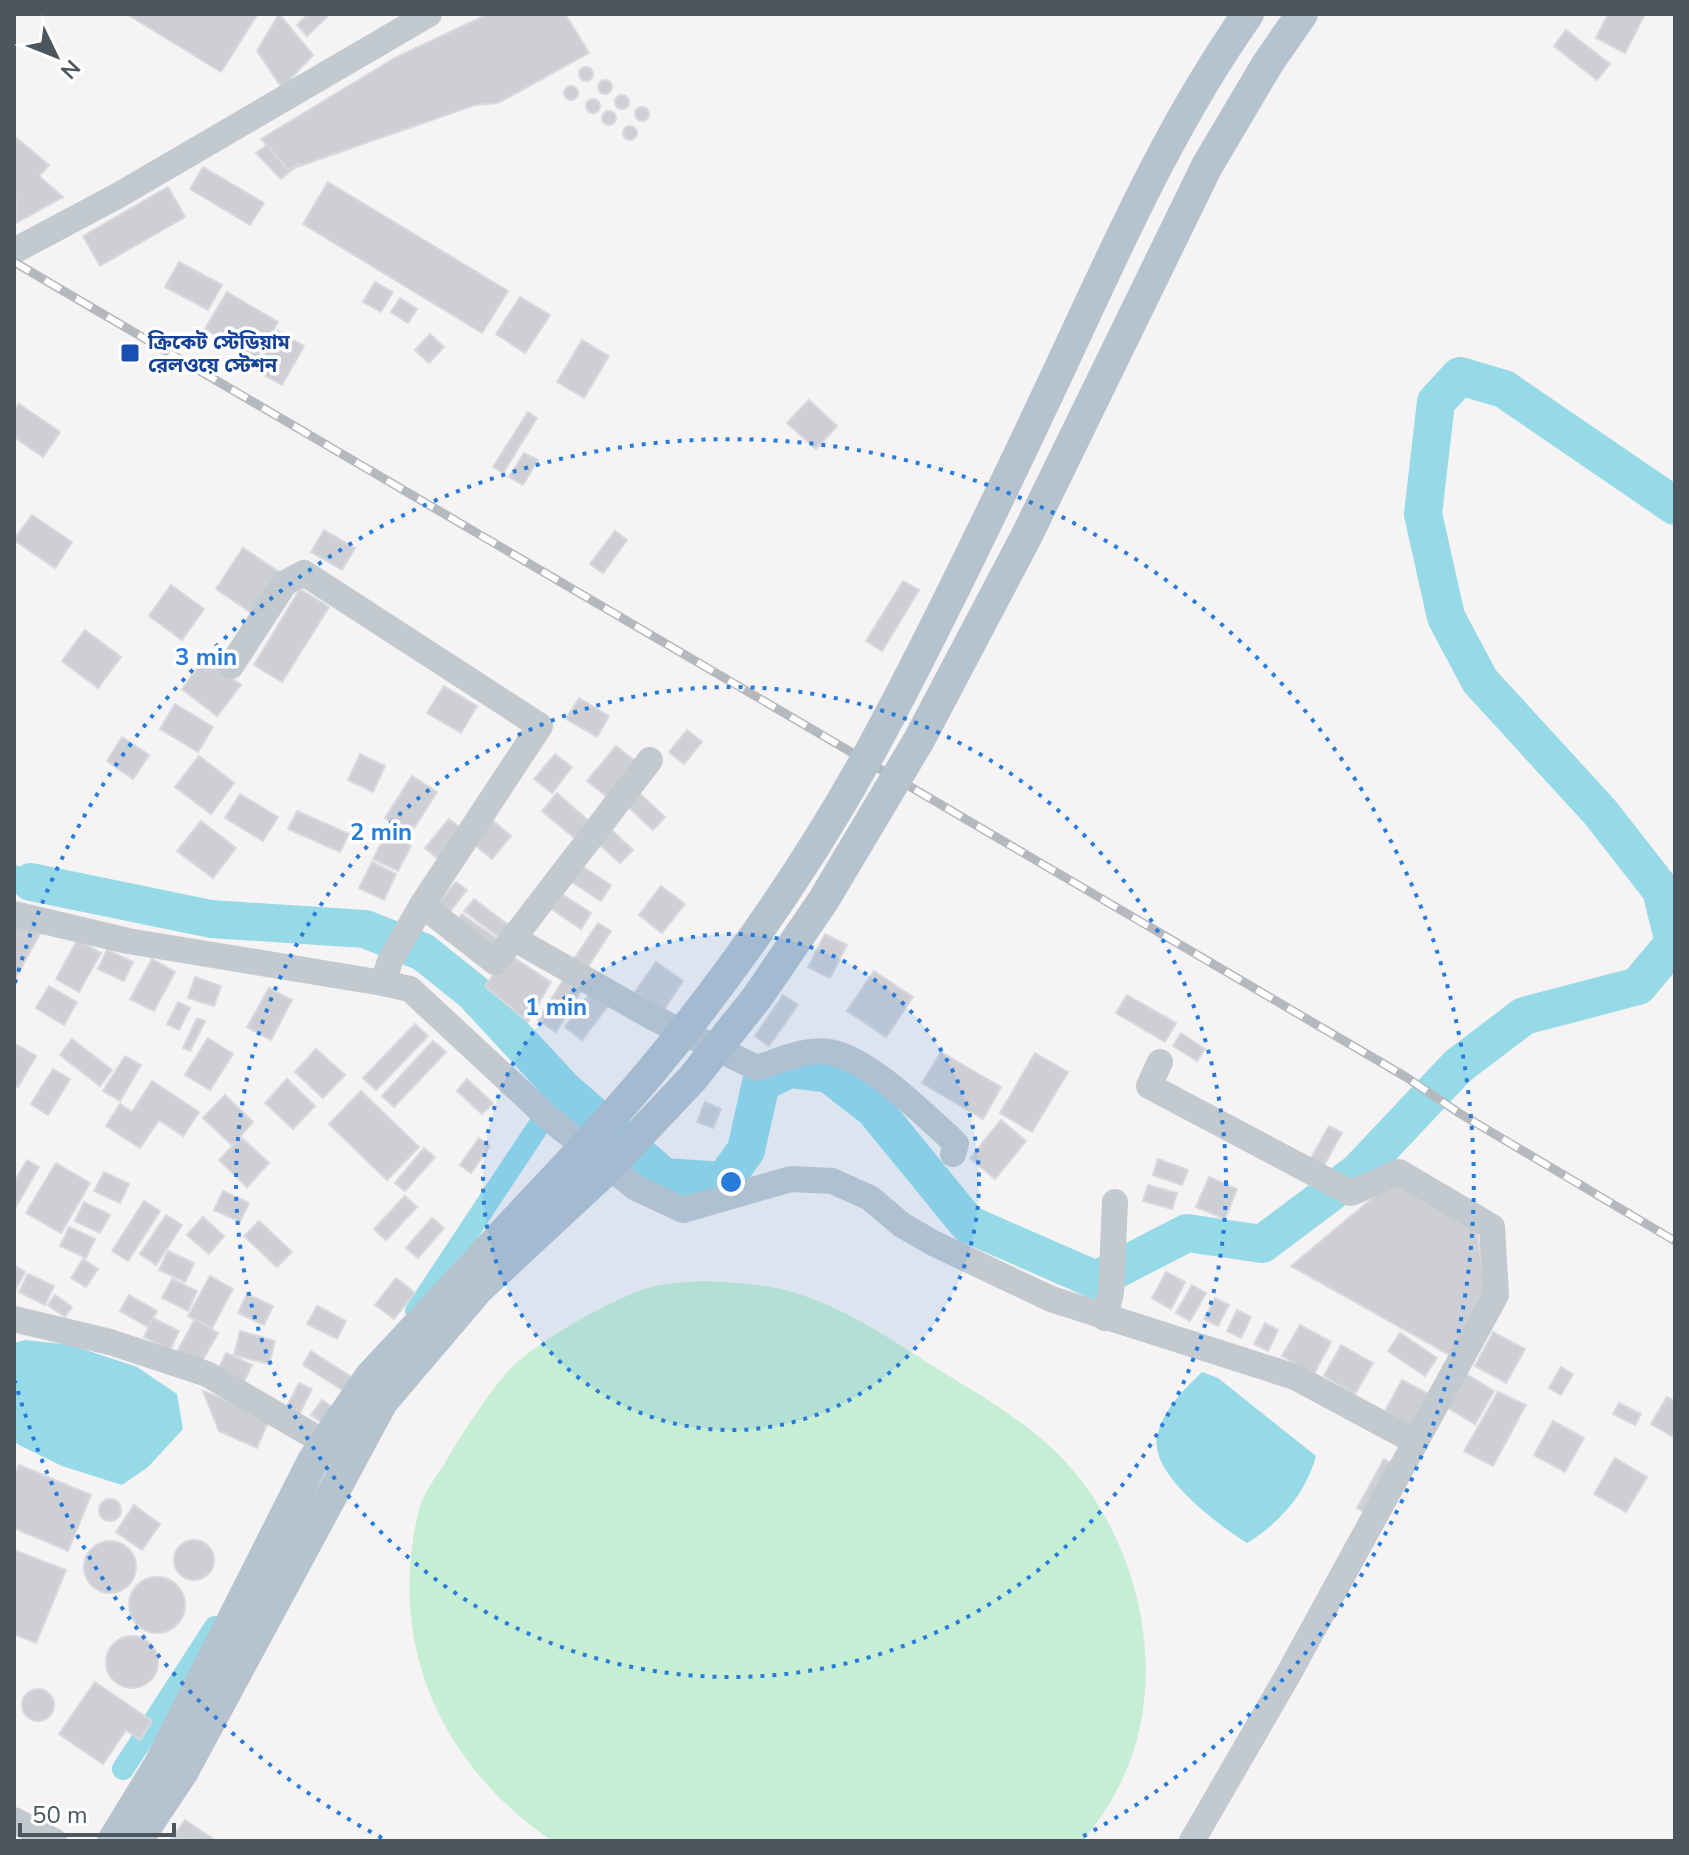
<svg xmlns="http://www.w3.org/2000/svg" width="1689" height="1855" font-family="'Nunito Sans','Noto Sans Bengali',sans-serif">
<rect width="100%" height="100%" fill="#f5f3f3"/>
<path fill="#c6eed4" d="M703,1281c29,2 61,2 89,11 53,15 98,47 144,76 47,29 99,58 135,100 72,83 100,217 48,318 -9,19 -23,38 -36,55h-531c-112,-77 -166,-197 -133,-332 5,-18 21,-37 30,-53 16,-27 35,-56 55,-80 25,-31 106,-76 144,-88 17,-6 37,-5 55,-7z"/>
<g fill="#96dae7">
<path d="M25,1340l46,5 66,22 40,27 6,35 -35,38 -26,18 -60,-19 -43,-21 -5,-4v-98z"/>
<path d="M1202,1372l16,6 98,78c-10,37 -36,67 -69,87 -27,-17 -97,-68 -90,-105 5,-28 26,-47 45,-66z"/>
</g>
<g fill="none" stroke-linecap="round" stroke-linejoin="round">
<g stroke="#96dae7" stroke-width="22">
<path d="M14,876l17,6"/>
<path d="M416,1311l147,-222"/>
<path d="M123,1769l92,-142"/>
</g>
<path stroke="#96dae7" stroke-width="38" d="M31,882l180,37 154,10 58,23 50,40 90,97 101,88 60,4 22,-31 15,-67 29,-14 39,5 45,35 94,115 128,56 91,-47 75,11 96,-72 100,-106 66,-50 114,-30 36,-43 -13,-53 -61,-78 -120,-131 -34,-64 -23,-103 13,-112 24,-26 44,13 171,117"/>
</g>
<g fill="#cdcfd4" stroke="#d7d9dd" stroke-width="2">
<path d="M127,14h128l2,1 -36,57z"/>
<path d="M279,14l34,41 -31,33 -25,-37z"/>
<path d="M308,14h22l-23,22 -10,-11z"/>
<path d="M488,14h77l24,39 -91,50 -23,2 -187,65 -27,-31 134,-81z"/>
<path d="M1608,14h37l-20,39 -29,-15z"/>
<path d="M1566,30l44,34 -13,16 -43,-34z"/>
<circle cx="586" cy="74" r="7"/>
<circle cx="605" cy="87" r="7"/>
<circle cx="571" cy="93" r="7"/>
<circle cx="622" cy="102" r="7"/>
<circle cx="593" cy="106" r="7"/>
<circle cx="642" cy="114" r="7"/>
<circle cx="609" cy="118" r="7"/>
<circle cx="630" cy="133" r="7"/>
<path d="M14,136l35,29 -10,11 24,21 -47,26z"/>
<path d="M267,145l21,25 12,-7 -19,16 -25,-26z"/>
<path d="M203,167l61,36 -14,22 -60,-36z"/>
<path d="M328,182l180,109 -26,42 -179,-109z"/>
<path d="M168,187l17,30 -85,49 -17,-30z"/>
<path d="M179,262l43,23 -14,25 -43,-23z"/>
<path d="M375,282l18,10 -12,20 -18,-10z"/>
<path d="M227,292l51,30 -22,38 -51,-31z"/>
<path d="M520,297l30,18 -25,38 -29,-19z"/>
<path d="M400,298l17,11 -9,14 -17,-11z"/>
<path d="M278,331l26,15 -22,39 -27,-15z"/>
<path d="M430,334l14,13 -15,16 -14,-13z"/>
<path d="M582,340l27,16 -25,42 -27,-16z"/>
<path d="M809,400l28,26 -21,23 -29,-26z"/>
<path d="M19,404l41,28 -17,25 -29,-20v-25z"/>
<path d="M528,412l9,6 -34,55 -10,-6z"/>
<path d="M524,453l14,7 -15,25 -14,-8z"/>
<path d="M32,515l40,27 -17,26 -41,-28z"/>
<path d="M324,530l31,18 -13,22 -31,-18z"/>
<path d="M615,531l12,9 -24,33 -13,-9z"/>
<path d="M243,548l38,25 -28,41 -37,-25z"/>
<path d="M903,581l16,9 -37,61 -16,-10z"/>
<path d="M171,585l33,24 -22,31 -33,-24z"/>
<path d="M300,589l29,18 -47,75 -28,-17z"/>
<path d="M85,630l36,27 -23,31 -36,-27z"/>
<path d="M205,658l36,27 -24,31 -35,-27z"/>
<path d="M444,686l33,20 -16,27 -34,-20z"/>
<path d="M579,698l30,18 -12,21 -31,-18z"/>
<path d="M175,704l38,23 -15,25 -38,-23z"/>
<path d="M687,730l15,12 -18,22 -15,-12z"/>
<path d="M122,737l27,18 -16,24 -26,-18z"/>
<path d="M616,746l23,18 -29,35 -23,-18z"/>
<path d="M360,754l25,12 -12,26 -25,-12z"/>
<path d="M555,754l17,13 -20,26 -18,-14z"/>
<path d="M199,756l35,27 -23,31 -36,-27z"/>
<path d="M412,776l25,16 -27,42 -25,-16z"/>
<path d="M638,792l27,25 -12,13 -27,-25z"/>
<path d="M557,793l35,31 -14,17 -36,-30z"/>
<path d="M240,794l38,23 -15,24 -38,-23z"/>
<path d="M297,811l52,23 -9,18 -52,-23z"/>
<path d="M449,819l14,11 -23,30 -15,-12z"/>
<path d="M492,820l19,16 -19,23 -19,-16z"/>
<path d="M201,821l35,27 -23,30 -36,-27z"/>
<path d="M605,824l28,26 -13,13 -28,-25z"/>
<path d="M386,834l25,12 -13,25 -25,-12z"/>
<path d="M372,862l24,12 -12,26 -25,-12z"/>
<path d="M580,865l31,20 -10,16 -32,-21z"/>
<path d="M456,882l11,8 -21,26 -11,-9z"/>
<path d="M661,886l24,18 -23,29 -23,-18z"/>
<path d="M560,893l31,20 -10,16 -31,-21z"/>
<path d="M474,899l41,31 -10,12 -41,-31z"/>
<path d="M462,914l42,30 -9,11 -42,-30z"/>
<path d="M14,920l26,14 -26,47z"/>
<path d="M598,923l13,8 -24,37 -13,-9z"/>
<path d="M825,934l22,11 -17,33 -22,-11z"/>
<path d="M77,940l24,13 -22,39 -23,-13z"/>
<path d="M107,950l26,12 -9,19 -26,-12z"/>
<path d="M508,954l43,28 -23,40 -43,-36z"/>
<path d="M152,959l23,13 -21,39 -24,-12z"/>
<path d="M656,962l27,19 -20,30 -28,-19z"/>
<path d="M874,971l39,26 -27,40 -39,-26z"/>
<path d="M195,977l26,9 -7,20 -26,-8z"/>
<path d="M563,980l18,11 -25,41 -18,-12z"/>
<path d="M49,986l28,16 -13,23 -28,-17z"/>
<path d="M269,988l23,12 -21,40 -24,-13z"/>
<path d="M590,993l18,13 -26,34 -17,-13z"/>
<path d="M783,995l15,10 -29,41 -14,-10z"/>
<path d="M1127,995l49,28 -11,19 -49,-29z"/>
<path d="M178,1002l12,6 -11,22 -12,-6z"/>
<path d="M197,1018l8,3 -15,30 -7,-3z"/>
<path d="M415,1024l13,12 -52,54 -13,-12z"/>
<path d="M1181,1033l24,16 -8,12 -24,-15z"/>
<path d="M208,1038l25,16 -23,36 -25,-15z"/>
<path d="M72,1039l40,31 -12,16 -40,-31z"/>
<path d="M433,1041l13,11 -52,55 -12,-11z"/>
<path d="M14,1043l22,13 -18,31 -4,-2z"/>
<path d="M316,1049l29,26 -22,23 -28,-26z"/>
<path d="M941,1052l60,35 -18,32 -61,-36z"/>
<path d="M1035,1053l33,19 -36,60 -32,-19z"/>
<path d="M125,1056l16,9 -21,36 -17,-10z"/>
<path d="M53,1069l17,10 -22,36 -17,-11z"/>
<path d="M287,1079l28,27 -22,23 -28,-26z"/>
<path d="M467,1079l26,24 -11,11 -25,-23z"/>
<path d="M152,1081l47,31 -16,24 -24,-16 -19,28 -34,-22 14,-22 12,8z"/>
<path d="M361,1091l58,56 -32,33 -58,-56z"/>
<path d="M225,1095l28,27 -21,23 -29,-27z"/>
<path d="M705,1102l16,7 -8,19 -16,-6z"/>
<path d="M1001,1120l25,21 -31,38 -25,-21z"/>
<path d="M1329,1126l13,7 -19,34 -13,-7z"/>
<path d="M241,1137l28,26 -22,24 -28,-27z"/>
<path d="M479,1138l11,8 -19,27 -11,-8z"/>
<path d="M424,1148l11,9 -30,34 -10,-8z"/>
<path d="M1158,1159l30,11 -6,15 -29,-10z"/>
<path d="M27,1160l12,7 -25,43v-28z"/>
<path d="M56,1163l34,20 -29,50 -35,-20z"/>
<path d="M104,1172l25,12 -9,19 -26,-12z"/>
<path d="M1209,1177l28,12 -12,30 -29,-12z"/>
<path d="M1393,1181l84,48 8,65 -30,64 -164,-92z"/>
<path d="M1148,1185l29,8 -5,16 -29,-8z"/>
<path d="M223,1191l26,12 -9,19 -26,-12z"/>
<path d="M405,1196l12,11 -31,33 -12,-11z"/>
<path d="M144,1201l16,10 -32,50 -16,-10z"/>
<path d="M84,1202l26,13 -10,18 -25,-12z"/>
<path d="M166,1215l16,10 -26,40 -16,-11z"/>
<path d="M203,1217l21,19 -15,18 -22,-19z"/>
<path d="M432,1218l12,10 -26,30 -12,-10z"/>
<path d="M259,1221l33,31 -15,15 -33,-31z"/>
<path d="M69,1227l26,12 -9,19 -26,-12z"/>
<path d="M168,1251l26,12 -9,19 -26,-12z"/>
<path d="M83,1259l15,10 -12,18 -15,-9z"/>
<path d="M14,1265l11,7 -11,20z"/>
<path d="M1166,1272l19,10 -14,27 -19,-11z"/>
<path d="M28,1274l26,12 -9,19 -26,-13z"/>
<path d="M210,1276l23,13 -21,39 -24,-12z"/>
<path d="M396,1278l19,15 -21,26 -19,-14z"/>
<path d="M172,1279l25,12 -9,20 -26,-13z"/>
<path d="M1192,1285l14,8 -16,28 -14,-8z"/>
<path d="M247,1294l26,12 -9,19 -26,-12z"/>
<path d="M55,1295l17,12 -7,10 -17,-12z"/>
<path d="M129,1295l28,16 -9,16 -28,-16z"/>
<path d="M1215,1298l14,7 -11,21 -14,-7z"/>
<path d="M317,1306l29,15 -9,18 -30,-15z"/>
<path d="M1237,1310l14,7 -10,21 -14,-7z"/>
<path d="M153,1318l26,13 -9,19 -26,-13z"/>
<path d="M195,1319l23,14 -22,39 -23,-13z"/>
<path d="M1265,1323l13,7 -10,21 -14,-7z"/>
<path d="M1300,1325l31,17 -17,32 -32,-18z"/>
<path d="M240,1331l35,10 -6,23 -35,-9z"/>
<path d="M1493,1332l32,17 -19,34 -31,-17z"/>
<path d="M1400,1333l37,25 -12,18 -37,-25z"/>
<path d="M1341,1345l32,18 -18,31 -31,-18z"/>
<path d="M311,1351l44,28 -8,14 -44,-28z"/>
<path d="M226,1353l26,12 -9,19 -26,-12z"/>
<path d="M1561,1367l12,7 -12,21 -12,-7z"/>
<path d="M1463,1372l31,19 -19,33 -32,-19z"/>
<path d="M1402,1380l32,17 -18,32 -31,-18z"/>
<path d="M299,1383l13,6 -12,24 -13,-7z"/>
<path d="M203,1391l67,26 -13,31 -38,-17z"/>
<path d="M1498,1392l28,13 -33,61 -29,-15z"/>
<path d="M1667,1397l8,4v37l-24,-14z"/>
<path d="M322,1400l17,12 -11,15 -17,-12z"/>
<path d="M1619,1403l22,11 -6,11 -22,-11z"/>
<path d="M1553,1421l31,17 -19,34 -31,-17z"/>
<path d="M1615,1458l32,19 -21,35 -32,-18z"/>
<path d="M1384,1459l8,5 -26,49 -9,-5z"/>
<path d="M19,1465l72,30 -23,56 -54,-23v-51z"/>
<circle cx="110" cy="1510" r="11"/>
<path d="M134,1505l26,19 -18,26 -26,-18z"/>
<circle cx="194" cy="1560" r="20"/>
<circle cx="110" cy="1567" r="26"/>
<path d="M14,1550l52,20 -30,73 -22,-9z"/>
<circle cx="157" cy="1605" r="28"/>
<circle cx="132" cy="1662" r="26"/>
<path d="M95,1682l57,39 -12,19 -14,-10 -23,34 -44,-30z"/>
<circle cx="38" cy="1705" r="16"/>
<path d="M185,1820l28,19 -2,2 -39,-3z"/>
</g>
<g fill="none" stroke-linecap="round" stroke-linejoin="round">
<g stroke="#c2cad0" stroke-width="26">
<path d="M14,251l105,-56 310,-181"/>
<path d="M422,905l73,57 155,-202"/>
<path d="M14,914l114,27 255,42 7,-22 32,-56 118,-179 -236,-153 -19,10 -54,83"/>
<path d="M513,938l139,79 105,51c22,-7 48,-20 73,-16 38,7 89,58 118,84l8,8 -3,10"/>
<path d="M383,983l27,6 141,131 85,68 47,22 108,-31 41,2 38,17 32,27 31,18 118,56 244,78 121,65"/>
<path d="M1160,1062l-11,24 202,107 48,-21 93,55 4,68 -208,380 -96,166"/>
<path d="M1105,1318l6,-26 4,-90"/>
<path d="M14,1319l96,23 97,32 103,60"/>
<path d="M14,1820l40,21"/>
</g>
<g stroke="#b5c3cf" stroke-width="32">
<path d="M143,1831l40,-60"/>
<path d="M113,1841l47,-77 153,-303 57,-84 95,-102"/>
</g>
<g stroke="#b5b8bc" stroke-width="9">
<path id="rail" d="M14,262l1392,815 53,36 216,128"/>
</g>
<use href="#rail" stroke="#fff" stroke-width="6" stroke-dasharray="18" stroke-linecap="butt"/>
<g stroke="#b5c3cf" stroke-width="32">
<path d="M465,1275c67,-74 139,-145 202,-223 84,-104 161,-218 223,-337 63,-120 121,-242 178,-364 54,-116 106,-232 180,-337"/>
<path d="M183,1771l199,-369 97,-114 127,-118 86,-91 64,-80 67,-98 96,-161 107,-203 181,-371 61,-103 34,-49"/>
</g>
</g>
<circle cx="731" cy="1182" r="248" fill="#277cda" fill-opacity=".12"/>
<g fill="none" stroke="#277cda" stroke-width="4" stroke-dasharray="4 8">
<circle cx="731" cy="1182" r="248"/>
<circle cx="731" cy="1182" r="495"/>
<path d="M382 1838A743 743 0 0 1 15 1381M15 983A743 743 0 1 1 1080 1838"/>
</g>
<rect fill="#1a4fb4" stroke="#fff" stroke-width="3" x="120" y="343" width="20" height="20" rx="4"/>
<g text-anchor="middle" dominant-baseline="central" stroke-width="7" stroke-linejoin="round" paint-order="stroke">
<g font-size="20" font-weight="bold" fill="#164399" stroke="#fff" text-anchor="start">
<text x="148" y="342">ক্রিকেট স্টেডিয়াম<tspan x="148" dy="23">রেলওয়ে স্টেশন</tspan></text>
</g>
</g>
<circle cx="731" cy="1182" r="12" fill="#277cda" stroke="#fff" stroke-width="4"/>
<g font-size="24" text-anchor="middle" font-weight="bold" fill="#277cda" stroke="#fff" stroke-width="7" stroke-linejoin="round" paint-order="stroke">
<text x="206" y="665">3 min</text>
<text x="381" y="840">2 min</text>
<text x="556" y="1015">1 min</text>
</g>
<rect width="1689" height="1855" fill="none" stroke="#4b565f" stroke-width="32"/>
<g transform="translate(56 56) rotate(133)" stroke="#ffffff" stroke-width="6" paint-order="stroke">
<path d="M0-6L14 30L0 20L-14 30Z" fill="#4b565f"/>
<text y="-12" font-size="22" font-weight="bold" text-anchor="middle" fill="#4b565f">N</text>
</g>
<path d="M20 1823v12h154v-12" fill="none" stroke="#4b565f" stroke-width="4"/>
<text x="32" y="1823" font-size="24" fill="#4b565f" stroke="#ffffff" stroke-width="6" paint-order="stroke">50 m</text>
</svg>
